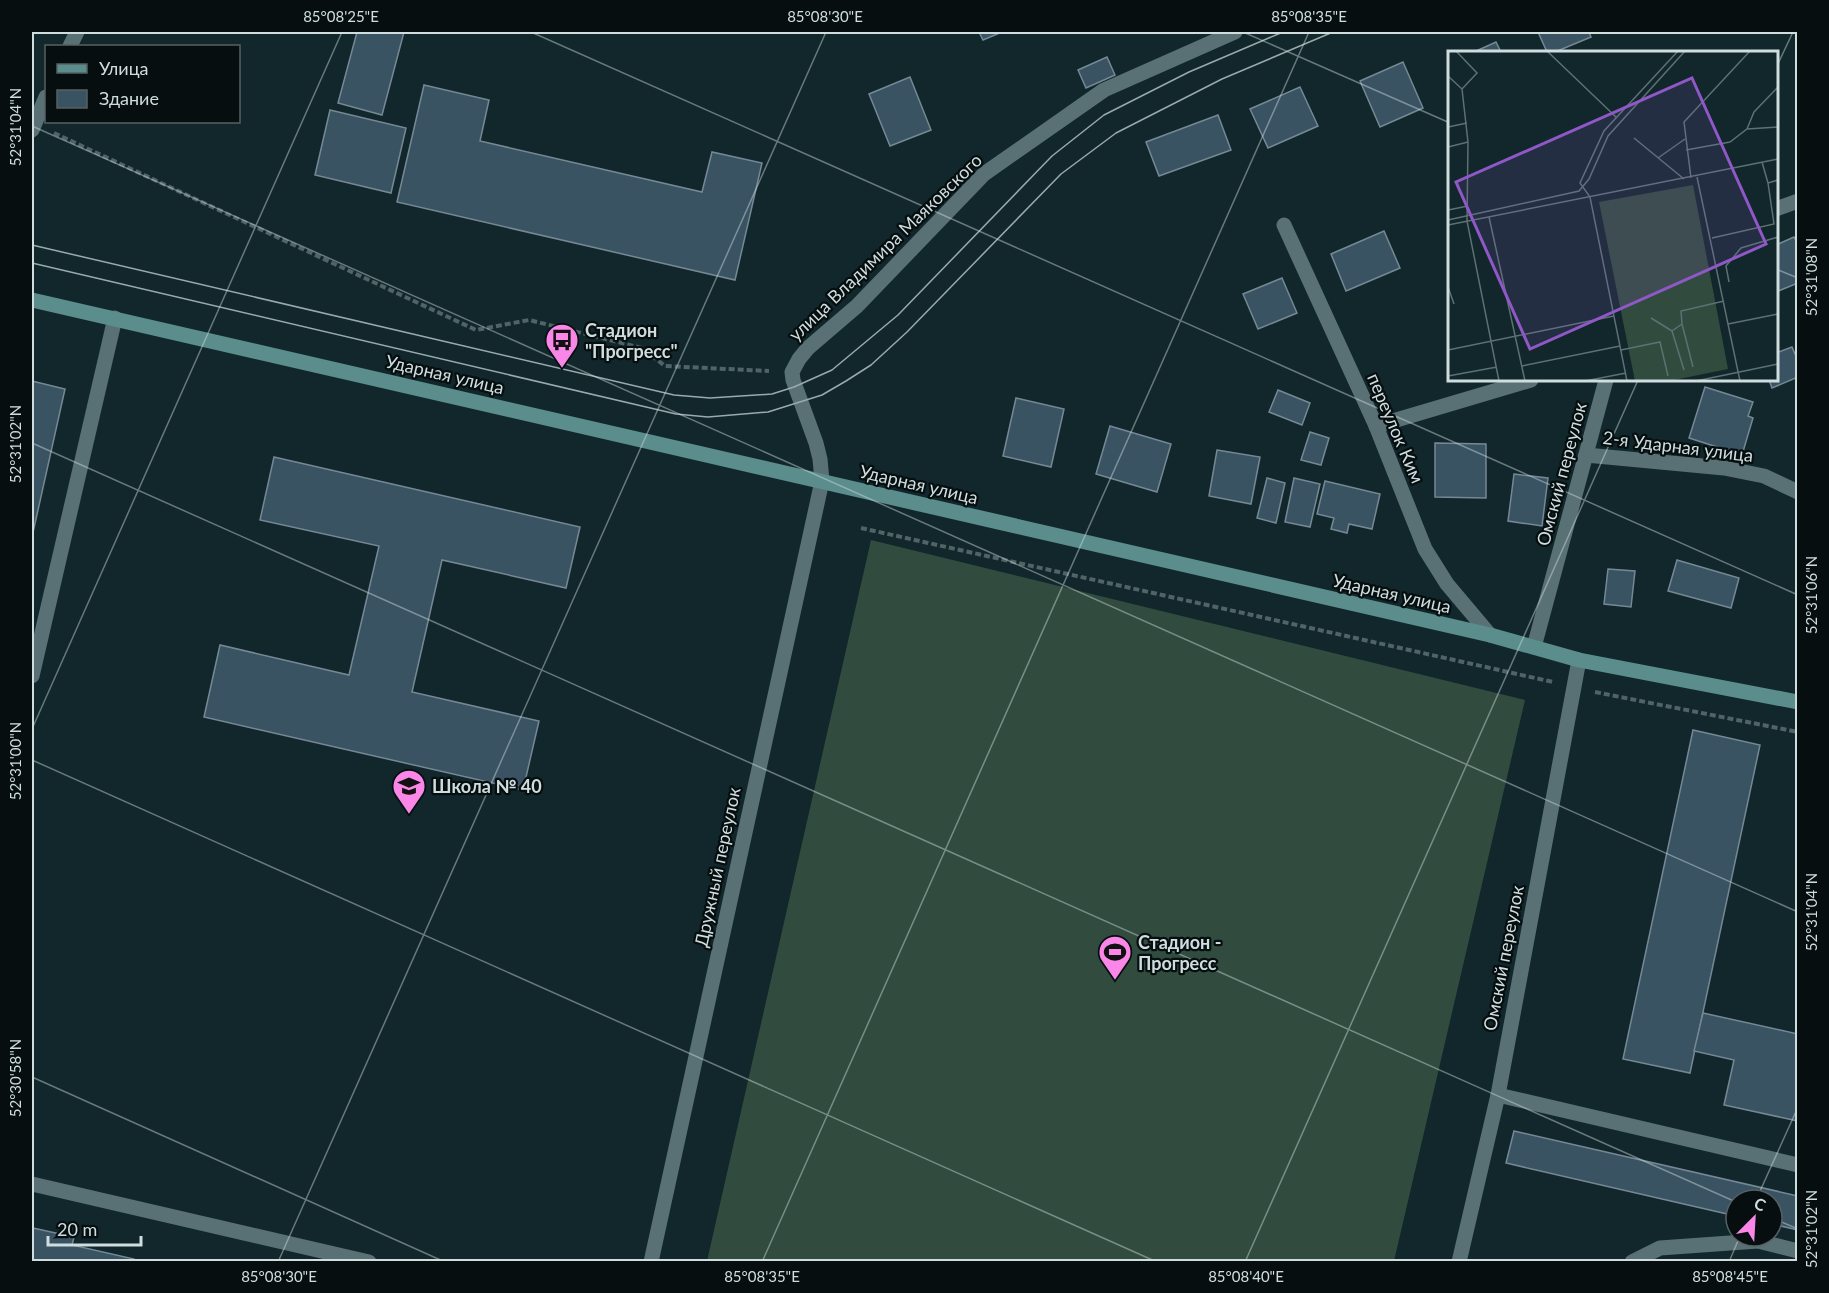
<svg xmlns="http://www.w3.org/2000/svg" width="1829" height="1293" font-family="Lato,sans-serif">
<rect width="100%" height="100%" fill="#11272b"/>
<path fill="#314c3e" d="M871,540l654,160 -131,561h-687z"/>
<g fill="#395363" stroke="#758995" stroke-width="1.5">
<path d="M357,32h47l-22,83 -44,-12z"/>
<path d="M979,32h23l-19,8z"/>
<path d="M1538,32h51l2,5 -36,15h-8z"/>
<path d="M1496,42l5,10h-27z"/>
<path d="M1107,57l8,18 -29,13 -8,-18z"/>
<path d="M1403,62l20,46 -43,19 -20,-46z"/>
<path d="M910,77l21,53 -41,16 -21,-52z"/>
<path d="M424,85l65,15 -9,41 222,51 10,-40 50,11 -27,117 -338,-78z"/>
<path d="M1300,87l18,39 -50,22 -18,-39z"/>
<path d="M330,110l76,18 -15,65 -76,-18z"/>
<path d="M1218,115l13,35 -72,26 -13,-34z"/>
<path d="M1384,231l16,37 -54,23 -15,-37z"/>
<path d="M1794,237l4,8v38l-22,9v-47z"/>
<path d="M1282,278l15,35 -39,16 -15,-35z"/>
<path d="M1792,347l6,14v16l-26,11 -3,-8h7v-27z"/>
<path d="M32,381l33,8 -33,148z"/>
<path d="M1705,387l48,15 -5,14 5,2 -11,37 -53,-17z"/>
<path d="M1278,390l32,13 -8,22 -33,-13z"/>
<path d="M1016,398l48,11 -13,58 -48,-11z"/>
<path d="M1110,426l61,18 -14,48 -61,-18z"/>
<path d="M1310,432l19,6 -8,27 -20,-5z"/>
<path d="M1435,443l51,1v54l-51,-1z"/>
<path d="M1217,450l43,7 -9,47 -42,-8z"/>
<path d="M274,457l306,70 -14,61 -124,-28 -30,132 127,29 -16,69 -319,-73 16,-72 129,30 30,-129 -119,-26z"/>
<path d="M1514,474l34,4 -6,48 -34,-5z"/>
<path d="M1267,478l18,5 -9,40 -19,-5z"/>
<path d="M1294,478l26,6 -10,43 -25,-5z"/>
<path d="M1325,481l55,13 -8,35 -23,-5 -2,9 -16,-4 3,-11 -17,-4z"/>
<path d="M1677,560l62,18 -8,30 -63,-17z"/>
<path d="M1608,569l27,2 -4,36 -27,-3z"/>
<path d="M1693,730l67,15 -70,328 -67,-14z"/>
<path d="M1703,1013l95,21v87l-74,-16 10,-45 -40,-9z"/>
<path d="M1514,1131l284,65v34l-26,-6v-24h-36v16l-230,-53z"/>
<path d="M33,1228l41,9 -2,8 62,14v3h-102z"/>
</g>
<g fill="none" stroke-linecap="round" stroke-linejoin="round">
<g stroke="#506366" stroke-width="4" stroke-dasharray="6 3" stroke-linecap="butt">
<path d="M54,133l422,197 53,-10 113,28 23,18 104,5"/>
<path d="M861,528l692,154"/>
<path d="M1595,692l203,40"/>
</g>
<g stroke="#597175" stroke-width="15">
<path d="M70,46l7,-14"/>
<path d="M32,130l14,-33"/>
<path d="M1776,209l22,-8"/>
<path d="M1284,225l92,201 49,123 22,35 43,51"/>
<path d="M1376,426l155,-46"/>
<path d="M1586,455l138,13 40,8 34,16"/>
<path d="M822,481l-2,-22 -4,-16 -23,-63 -1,-8 7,-13 9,-11 49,-42 127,-132 120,-84 131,-58"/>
<path d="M32,676l83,-358"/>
<path d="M1498,1095l300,70"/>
<path d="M1632,1262l28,-14 98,-7 40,10"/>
</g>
<g stroke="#597175" stroke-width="15">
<path d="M1534,647l72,-267"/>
<path d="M32,1184l337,78"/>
<path d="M651,1262l171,-781"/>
<path d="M1459,1262l39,-167 81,-435"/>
</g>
<path stroke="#5a8d8c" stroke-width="15" d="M32,300l1458,335 89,25 219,42"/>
<g stroke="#9aaaac" stroke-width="1.5">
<path d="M32,245l642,150 36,3 62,-4 22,-7 38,-17 66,-55 154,-159 52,-41 85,-43 94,-40"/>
<path d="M32,263l644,151 32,3 60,-5 54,-17 24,-14 25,-16 36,-33 154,-158 55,-41 106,-54 111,-47"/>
</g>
</g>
<path fill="none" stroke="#d0dddf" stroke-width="1.5" stroke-opacity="0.45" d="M531,32l1267,563M1243,32l207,91M1776,68l17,-36M32,126l1766,786M1776,269l22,9M32,443l1704,759M32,729l310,-697M32,760l1125,502M32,1077l413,185M1756,1200l42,-93M1772,1218l26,11M278,1262l548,-1230M762,1262l547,-1230M1245,1262l393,-882M1729,1262l11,-26"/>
<defs>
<g id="bus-pin" transform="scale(1.725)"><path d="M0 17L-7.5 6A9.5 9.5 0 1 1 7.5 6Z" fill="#fa87e7" stroke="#060e10"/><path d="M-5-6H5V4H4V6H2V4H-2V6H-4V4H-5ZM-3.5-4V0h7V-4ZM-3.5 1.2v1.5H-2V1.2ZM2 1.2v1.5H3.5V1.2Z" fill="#111"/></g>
<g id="school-pin" transform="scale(1.725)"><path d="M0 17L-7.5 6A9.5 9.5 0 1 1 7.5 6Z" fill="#fa87e7" stroke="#060e10"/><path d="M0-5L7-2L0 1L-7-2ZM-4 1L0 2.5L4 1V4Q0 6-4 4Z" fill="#111"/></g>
<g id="stadium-pin" transform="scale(1.725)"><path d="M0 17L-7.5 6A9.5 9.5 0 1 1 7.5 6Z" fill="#fa87e7" stroke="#060e10"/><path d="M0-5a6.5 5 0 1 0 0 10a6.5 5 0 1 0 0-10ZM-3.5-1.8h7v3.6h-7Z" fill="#111"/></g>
</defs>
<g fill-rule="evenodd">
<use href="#bus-pin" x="562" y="340"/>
<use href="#school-pin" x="409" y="786"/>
<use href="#stadium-pin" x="1115" y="952"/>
</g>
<g text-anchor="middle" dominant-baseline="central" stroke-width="4.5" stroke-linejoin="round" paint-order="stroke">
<g font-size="18" fill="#d0dddf" stroke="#060e10">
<text transform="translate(885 247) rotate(-44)">улица Владимира Маяковского</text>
<text transform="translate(445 374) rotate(13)">Ударная улица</text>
<text transform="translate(1396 428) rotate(67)">переулок Ким</text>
<text transform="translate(1678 446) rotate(7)">2-я Ударная улица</text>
<text transform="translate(1561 474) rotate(-75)">Омский переулок</text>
<text transform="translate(919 484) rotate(13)">Ударная улица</text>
<text transform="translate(1392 593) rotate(13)">Ударная улица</text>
<text transform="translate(717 867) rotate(-78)">Дружный переулок</text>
<text transform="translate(1503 958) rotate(-79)">Омский переулок</text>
</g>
<g font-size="18" font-weight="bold" fill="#d0dddf" stroke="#060e10" text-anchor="start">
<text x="585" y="330">Стадион<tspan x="585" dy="21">"Прогресс"</tspan></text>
<text x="432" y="786">Школа № 40</text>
<text x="1138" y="942">Стадион -<tspan x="1138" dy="21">Прогресс</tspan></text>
</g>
</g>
<g transform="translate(1448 51)">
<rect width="330" height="330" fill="#11272b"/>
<path d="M245,134l35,184 -59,12h-34l-36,-179z" fill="#314c3e"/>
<path fill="none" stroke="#5d7073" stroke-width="1.5" d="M8,0l21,22 -15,16M99,0l69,66M0,25l14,13 6,53 -1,79 32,160M0,76l19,-4M299,78l7,-17 24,-25M186,87l50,41M0,96l20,-5M238,99l44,-8 17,-13 31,-2M210,107l27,-19M314,111l6,21 10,-3M249,126l43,204M243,127l-7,-56 66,-71M0,159l20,-4M41,166l36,164M0,169l131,-29 10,-12 19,-43 77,-85M0,174l330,-66M264,187l62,-14 -6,-41M281,231l-3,-16 15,-18 37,-11M0,236l6,17M203,267l21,13M234,273l11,43M280,273l50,-10M0,299l166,-34M173,299l39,-8 8,34M74,315l98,-20M236,319l-12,-39 10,-7 -1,-13 43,-10M0,325l49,-9M137,330l41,-8M179,330l-37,-184 -10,-14 24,-52 74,-80M248,330l82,-17"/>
<path fill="#9058c7" fill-opacity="0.15" stroke="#9058c7" stroke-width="3" d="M244,27l74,166 -236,105 -74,-167z"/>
<rect width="330" height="330" fill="none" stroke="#d0dddf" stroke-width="3"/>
</g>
<rect width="1829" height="1293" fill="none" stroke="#060e10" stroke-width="66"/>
<rect x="45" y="45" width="195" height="78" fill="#060e10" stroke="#576163" stroke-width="1.5"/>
<rect x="57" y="64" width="30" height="9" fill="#5a8d8c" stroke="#576163" stroke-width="1.5"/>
<text x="99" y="75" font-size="18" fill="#d0dddf">Улица</text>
<rect x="57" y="90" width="30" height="18" fill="#395363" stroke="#576163" stroke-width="1.5"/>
<text x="99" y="105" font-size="18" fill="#d0dddf">Здание</text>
<g transform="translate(1754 1218) rotate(24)"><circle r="28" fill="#060e10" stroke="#576163" stroke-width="1.5"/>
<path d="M0-4.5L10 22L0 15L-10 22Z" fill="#fa87e7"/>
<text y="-9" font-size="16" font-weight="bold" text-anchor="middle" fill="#d0dddf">С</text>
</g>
<path d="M48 1236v9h93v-9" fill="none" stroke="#d0dddf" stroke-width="3"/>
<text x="57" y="1236" font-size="18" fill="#d0dddf" stroke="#060e10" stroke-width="4.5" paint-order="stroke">20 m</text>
<rect x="33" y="33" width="1763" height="1227" fill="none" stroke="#d0dddf" stroke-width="2"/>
<g font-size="15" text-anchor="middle" fill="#d0dddf">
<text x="341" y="22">85°08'25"E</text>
<text x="825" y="22">85°08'30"E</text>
<text x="1309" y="22">85°08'35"E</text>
<text transform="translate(16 127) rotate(-90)" y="5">52°31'04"N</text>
<text transform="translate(1812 277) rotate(-90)" y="5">52°31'08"N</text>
<text transform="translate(16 444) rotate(-90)" y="5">52°31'02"N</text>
<text transform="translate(1812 595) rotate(-90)" y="5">52°31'06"N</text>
<text transform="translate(16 761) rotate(-90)" y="5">52°31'00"N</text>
<text transform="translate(1812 912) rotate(-90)" y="5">52°31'04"N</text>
<text transform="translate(16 1078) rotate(-90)" y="5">52°30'58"N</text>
<text transform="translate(1812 1229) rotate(-90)" y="5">52°31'02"N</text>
<text x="279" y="1282">85°08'30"E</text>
<text x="762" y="1282">85°08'35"E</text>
<text x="1246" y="1282">85°08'40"E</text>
<text x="1730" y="1282">85°08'45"E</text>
</g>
</svg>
